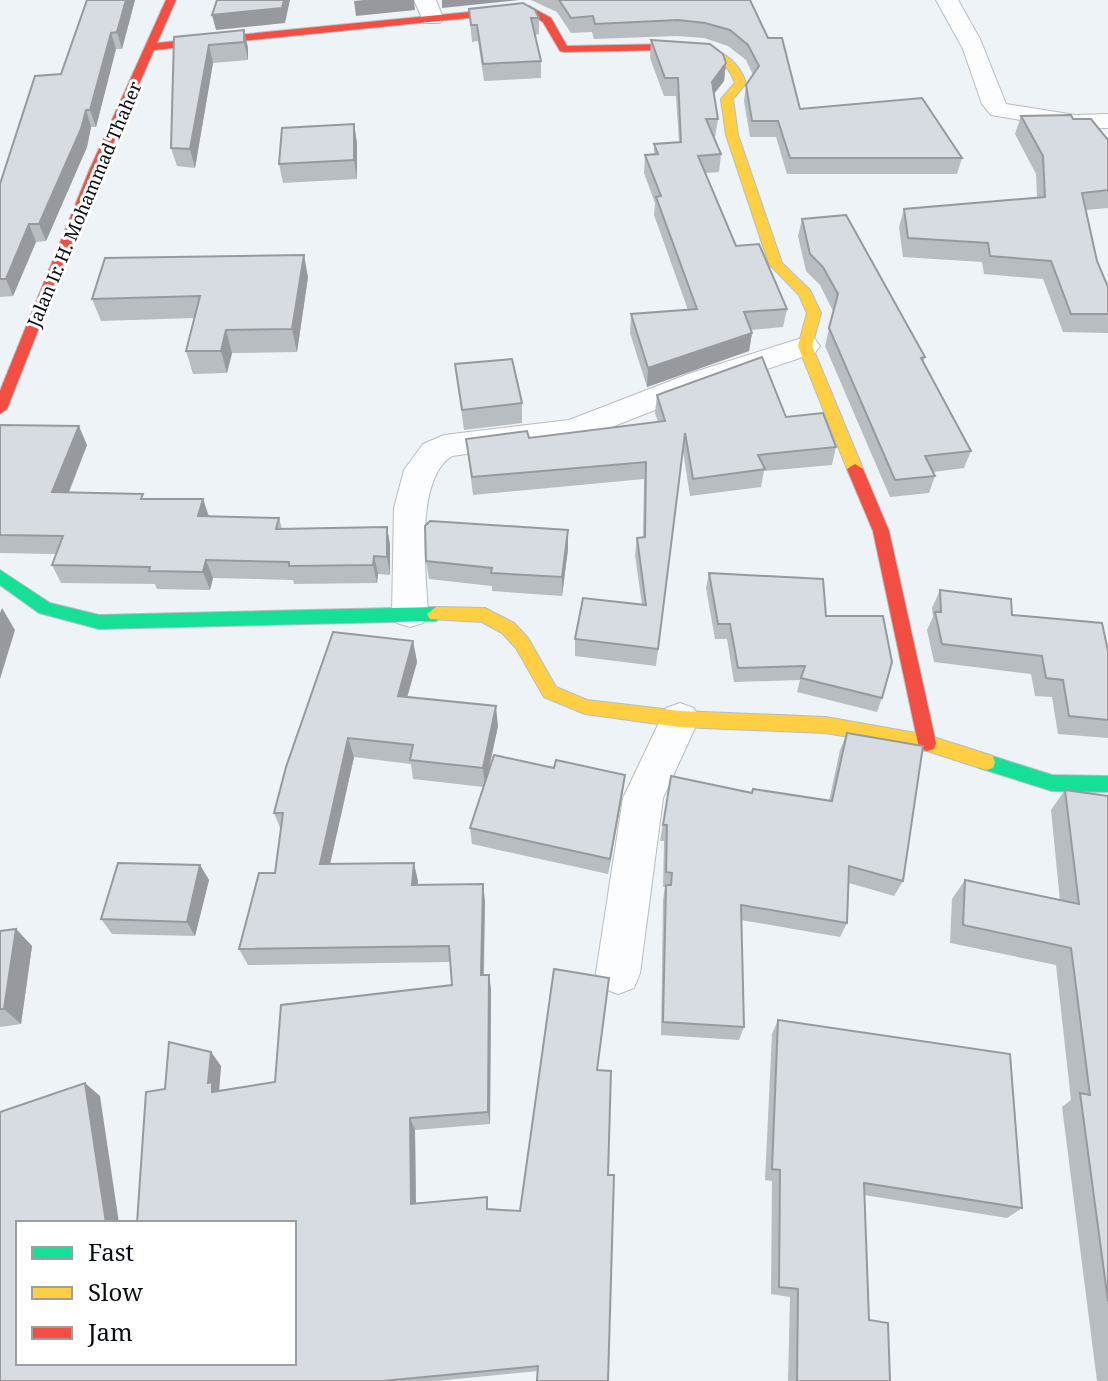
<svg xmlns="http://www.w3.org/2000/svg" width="1108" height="1381" font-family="'Noto Serif',serif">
<rect width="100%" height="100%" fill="#eef3f8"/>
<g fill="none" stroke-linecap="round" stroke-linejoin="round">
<g stroke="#b8bdc2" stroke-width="2">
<g id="street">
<path d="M414,0h22l7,18 -3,5h-16z"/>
<path d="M936,0h22l22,39 26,65 69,11 33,-1v14l-33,1 -84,-14 -9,-11 -19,-55z"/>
<path d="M805,337l10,2 5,7 -5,7 -102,34 -129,51 -132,18c-38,24 -26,117 -24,157l-5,10 -13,4 -13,-4 -5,-10 2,-105 10,-38 19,-26 21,-9 125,-15 122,-47z"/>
<path d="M680,703l14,5 5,11 -36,79 -23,175 -6,15 -16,6 -16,-6 -6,-15 27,-175 43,-90z"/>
</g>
</g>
<g stroke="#b8bdc2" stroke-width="2">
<g id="fast">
<path d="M0,570l50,33 49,12 337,-8 9,7 -9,7 -337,8 -60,-16 -39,-28z"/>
<path d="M986,754l66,21 56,1v16l-56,-1 -73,-23 -2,-6 2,-6z"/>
</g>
</g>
<g stroke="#b8bdc2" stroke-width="2">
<g id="slow">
<path d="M671,44c33,1 63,4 75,39l-13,16 5,36 44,128 28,27 11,23 -9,33 51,123 -3,4h-10l-3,-4 -49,-123 9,-33 -8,-18 -30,-31 -43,-129 -5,-36 14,-16c-11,-33 -39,-29 -68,-34l-1,-2z"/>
<path d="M436,607l49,1 29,15 14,15 28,49 31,13 93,11 146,6 101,18 66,21 2,6 -2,6 -7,2 -59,-19 -101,-18 -146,-6 -95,-13 -41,-17 -28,-49 -14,-15 -20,-11 -52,-3 -3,-5z"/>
</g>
</g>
<g stroke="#b8bdc2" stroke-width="2">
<g id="jam">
<path d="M166,0h10l-19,43 372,-37 22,12 16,28 104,-2 5,3 -5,3 -107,2 -4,-1 -17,-29 -16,-10 -373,38 -53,121 -94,238 -7,5v-23l89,-220z"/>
<path d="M855,464l8,5 26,62 47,212 -2,6 -7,2 -7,-2 -2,-6 -45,-212 -26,-62z"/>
</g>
</g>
<use href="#street" fill="#fcfdfe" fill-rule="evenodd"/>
<use href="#fast" fill="#16e098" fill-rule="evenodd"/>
<use href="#slow" fill="#ffcf43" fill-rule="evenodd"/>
<use href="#jam" fill="#f24e42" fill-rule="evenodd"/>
</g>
<g fill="#b8bdc2">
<path d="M135,0l-13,49h-6l-20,78h-5l-4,20 -41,94 -10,1 -23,54 -13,1v-113l61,-110z"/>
<path d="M531,0h219l50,109 162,49 -5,16h-170l-11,-37h-26l-6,-36 2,-16 7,-10 -7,-15 -18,-14 -24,-8 -27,-2 -83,3 -2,-7 -21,1 -14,-21z"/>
<path d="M469,9l70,9v16l-4,1 6,26v17l-57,3 -6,-40 -6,1z"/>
<path d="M244,30l4,18v12l-35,3 -18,105 -18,-2 -6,-18 3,-111z"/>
<path d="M651,40l75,23 -2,18 -10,13 4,25 -3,18h-1l7,17 -2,18 -14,1 31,73 51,63 -4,18 -32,3 1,3 -3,18 -102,36 -17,-54 1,-19 57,-4 -34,-95 1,-12 -11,-30 1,-18 9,-1v-10l25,-2 -3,-46h-12l-14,-38z"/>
<path d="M1021,116l52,3 35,21v68l-23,2 23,104v19l-45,-1 -20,-53 -59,-5 -2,-12 -79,-5 -4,-30 5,-18 133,-12 -1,-23 -21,-40z"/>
<path d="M354,124l3,19v36l-74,4 -4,-19z"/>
<path d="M802,219l123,138 -2,5 48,89 -7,17 -31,4 2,4 -6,17 -39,4 -65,-151 8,-35 -13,-26 -14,-14 -8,-35z"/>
<path d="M308,277l-11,75 -65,1 -5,20 -34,1 -7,-23 8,-33 -93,3 -9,-22z"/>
<path d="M455,364l67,39v20l-58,7z"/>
<path d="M657,395l129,22 50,30 -4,18 -68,6 -3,16 -71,9 -7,-45 -27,215 -81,-10v-17l67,-34 -7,-50 2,-17 6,-1 1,-58 -171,16 -7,-56 63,-1 129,-16 -3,-9z"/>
<path d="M0,425l87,20 -18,48 76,6h58l6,17 70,2 3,11 105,-2 3,18v30l-12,-1 -1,9 -83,1 -1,-4 -80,-2 -3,12 -53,-1 -2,-5 -94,-1 -9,-18 4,-11 -56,-1z"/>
<path d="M568,549l-6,47 -70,-5v-5l-63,-7 -3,-18z"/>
<path d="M709,573l117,43 56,82 -5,14 -80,-20 3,-12 -66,2 -7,-43h-12l-9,-51z"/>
<path d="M940,590l168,61v87l-50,-4 -6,-37 -17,-1 -4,-22 -97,-12 -7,-32 6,-13 -1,-9z"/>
<path d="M413,641l4,21 -10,35 91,29 -11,51 136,14 -15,83 -136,-30 -2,-16 14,-41 -71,-8 -2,-15 -57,-7 -24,107 88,17v4l67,16 -1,74h5l2,15 -1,134 -75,6 1,73 104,8 34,-242 -16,402 -102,10h-436l100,-285 -82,267h276l-129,-274 46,-37 10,14 -2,25 56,-9 177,-97 -2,-23 -202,3 -9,-16 36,-76 6,-43 -7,-17z"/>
<path d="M847,733l56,148 -9,15 -45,-13 -2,40 -7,14 -99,-17 3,107 -5,13 -78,-5 2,-135 2,-13h-2l1,-46h-4l11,-65 81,17 77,8 11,-51z"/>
<path d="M1065,790l43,6v585h-11l-35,-274 9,-7 -15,-135 -106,-22 2,-44 13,-19 95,21 -9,-91z"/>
<path d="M200,865l9,15 -14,56 -83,-2 -11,-15z"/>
<path d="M16,929l16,17 -11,78 -21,3v-96z"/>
<path d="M778,1020l244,188 -15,10 -143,-23 5,125 21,61h-102l2,-84 -19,-3 1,-113 -7,-1 7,-146z"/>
</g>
<g fill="#969a9e">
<path d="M126,0h9l-13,49 -5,-17z"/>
<path d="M284,0h6l-5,23 -69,7 -4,-15z"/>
<path d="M364,0h50l1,10 -59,6 -2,-15z"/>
<path d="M442,0h77l-77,8z"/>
<path d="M244,30l4,18v12l-4,-18z"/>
<path d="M111,33l5,16 -20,78 -6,-17z"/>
<path d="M209,45l4,18 -18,105 -5,-19z"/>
<path d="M726,63l-2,18 -14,18 2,-17z"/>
<path d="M86,110l5,17 -4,20 -41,94 -7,-17z"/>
<path d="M354,124l3,19v36l-3,-19z"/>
<path d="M29,224l7,18 -23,54 -7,-17z"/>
<path d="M304,255l4,22 -11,75 -5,-23z"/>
<path d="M226,330l6,23 -5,20 -6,-22z"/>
<path d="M752,333l-3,18 -102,36 1,-19z"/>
<path d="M79,426l8,19 -26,66 -9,-19z"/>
<path d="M203,499l6,19 -11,-2z"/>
<path d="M387,527l3,18v30l-3,-18z"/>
<path d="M568,530v19l-6,47v-19z"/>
<path d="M374,556l4,18 -1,9 -4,-18z"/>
<path d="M206,560l7,18 -3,12 -7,-18z"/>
<path d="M2,608l13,22 -15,49v-66z"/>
<path d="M413,641l4,21 -15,54 -4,-20z"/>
<path d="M496,706l2,20 -13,61 -2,-19z"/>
<path d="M348,738l6,19 -28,125 -6,-18z"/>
<path d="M625,775l-2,16 -15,83 2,-15z"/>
<path d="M414,863l4,18 -2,21 -4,-17z"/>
<path d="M200,865l9,15 -14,56 -8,-14z"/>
<path d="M483,884l2,17 -2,90 -2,-16z"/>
<path d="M16,929l16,17 -11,78 -17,-15z"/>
<path d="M489,975l2,15 -1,134 -2,-12z"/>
<path d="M211,1052l10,14 -2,25 -7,1 -4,-9z"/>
<path d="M85,1083l15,13 19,127h-13z"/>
<path d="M410,1118l5,12 1,84 -5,-10z"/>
</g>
<g fill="#d6dce1" stroke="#969a9e" stroke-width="2">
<path d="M87,0h39l-9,32 -6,1 -21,77h-4l-5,19 -42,95h-10l-23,55h-6v-95l35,-108 26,-2z"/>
<path d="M217,0h67l-2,8 -70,7z"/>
<path d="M559,0h191l18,38h14l18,71 122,-11 40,60h-172l-12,-37h-26l-6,-36 13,-19 -11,-21 -18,-15 -25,-7 -27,-3 -83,4 -2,-8 -22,2z"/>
<path d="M523,3l12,7 4,8h-8l10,43 -58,3 -6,-39h-6l-2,-16z"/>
<path d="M244,30v12l-35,3 -19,104 -19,-1 3,-111z"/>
<path d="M651,40l59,4 13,10 3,9 -14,19 6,37h-12l15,35 -23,2 38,90 23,-2 28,65 -43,3 8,21 -104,35 -17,-54 66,-5 -41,-112 5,-1 -16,-41 13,-1 -4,-10 27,-2 -3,-64h-13z"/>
<path d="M1071,115l2,4h18l17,21v50l-26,3 15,68 11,26v27h-37l-20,-53 -61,-5 -2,-13 -80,-5 -4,-29 141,-12 -2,-41 -22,-40z"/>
<path d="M354,124v36l-75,4 3,-36z"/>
<path d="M846,215l79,142 -4,1 50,93 -46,5 10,20 -40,4 -66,-152 9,-34 -15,-27 -13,-13 -8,-35z"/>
<path d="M304,255l-12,74 -66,1 -5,21h-35l14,-55 -108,3 13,-41z"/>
<path d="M762,357l24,60 37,-4 13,34 -78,8 7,14 -72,10 -8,-46 -27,216 -83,-10 8,-41 63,7 -9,-67 8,-1 1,-75 -174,15 -6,-38 61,-8 2,7 136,-17 -8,-26z"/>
<path d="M512,359l10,44 -60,7 -7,-46z"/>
<path d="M0,425l79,1 -27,66 91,2 -2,5h62l-5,17 81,2 -3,11 111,-2v30l-13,-1 -1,9 -84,1v-4l-83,-2 -3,12 -54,-1 1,-4 -98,-2 11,-29 -63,-1z"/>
<path d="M430,521l138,9 -6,47 -71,-4 1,-5 -66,-7 -1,-35z"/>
<path d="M709,573l114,6 3,37h57l9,46 -10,36 -81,-20 4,-12 -67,2 -8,-44h-12z"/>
<path d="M940,590l71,9 1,16 90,8 6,28v69l-39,-4 -6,-36 -17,-2 -4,-22 -100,-12 -7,-32h6z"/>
<path d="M333,632l80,9 -15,55 98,10 -13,62 -73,-8 3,-15 -65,-7 -28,126 94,-1 -2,22 71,-1 -2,91h8l-1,137 -78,6 1,86 76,-7v12l33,2 34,-242 55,9 -12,92 14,1 -3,104h6l-6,206h-71l1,-15 -155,15h-383v-269l85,-29 21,140h-88v140h276v-140h-157l9,-131 19,-3 4,-47 42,10 -3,31 4,-1v10l63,-10 6,-77 171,-20 -3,-39 -210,3 20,-76h16l8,-60h-9l12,-46z"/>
<path d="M847,733l76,13 -20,135 -54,-15 -2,57 -106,-18 3,122 -81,-5 3,-137h5l1,-12 -6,-1 1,-47h-4l8,-49 81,17 1,-4 79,12z"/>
<path d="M494,755l60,13 2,-8 69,15 -15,84 -140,-31z"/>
<path d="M1065,790l43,6v505l-28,-208 10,2 -19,-147 -108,-23 2,-45 114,24z"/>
<path d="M118,863l82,2 -13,57 -86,-3z"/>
<path d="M16,929l-12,80h-4v-78z"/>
<path d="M778,1020l232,34 12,154 -158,-25 5,137 19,3 2,58h-93l1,-92 -19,-2 1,-117 -8,-1z"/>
</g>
<g text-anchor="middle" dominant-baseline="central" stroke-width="6" stroke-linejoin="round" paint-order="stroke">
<g font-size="18" fill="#070c11" stroke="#fff">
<text transform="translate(84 204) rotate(-67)">Jalan Ir. H. Mohammad Thaher</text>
</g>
</g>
<rect x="16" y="1221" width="280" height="144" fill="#ffffff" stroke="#9c9ea0" stroke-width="2"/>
<rect x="32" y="1247" width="40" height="12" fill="#16e098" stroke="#9c9ea0" stroke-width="2"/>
<text x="88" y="1261" font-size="24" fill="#070c11">Fast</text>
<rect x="32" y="1287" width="40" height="12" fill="#ffcf43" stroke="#9c9ea0" stroke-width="2"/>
<text x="88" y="1301" font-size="24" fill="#070c11">Slow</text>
<rect x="32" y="1327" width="40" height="12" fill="#f24e42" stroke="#9c9ea0" stroke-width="2"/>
<text x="88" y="1341" font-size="24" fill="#070c11">Jam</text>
</svg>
